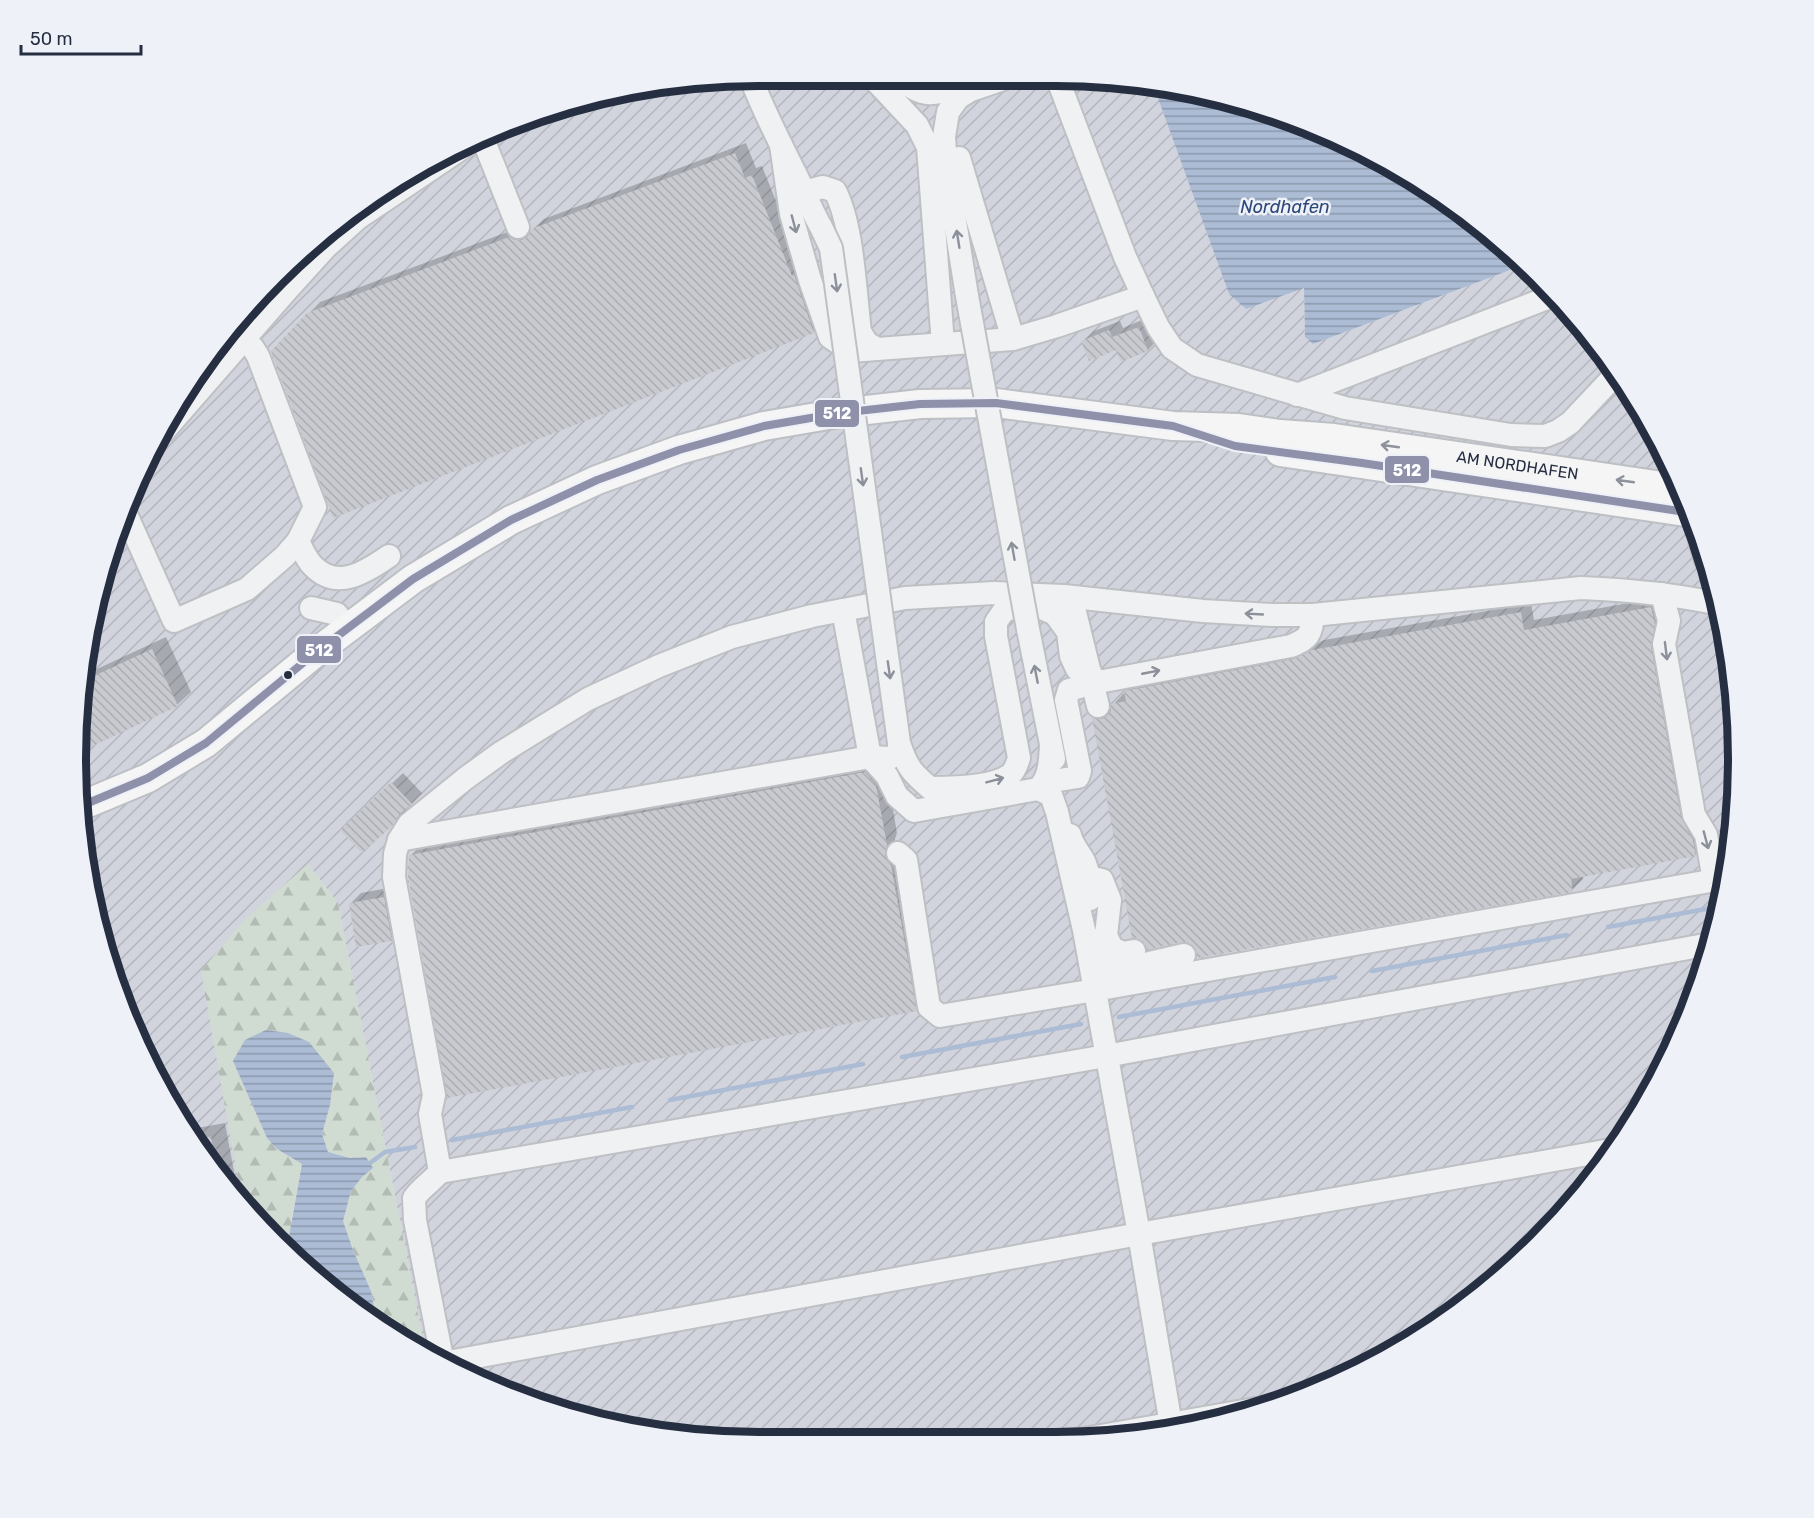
<svg xmlns="http://www.w3.org/2000/svg" width="1814" height="1518" font-family="Rubik,sans-serif">
<defs>
<pattern id="industrial-furrows" width="10" height="10" patternUnits="userSpaceOnUse" patternTransform="scale(1.5)"><rect width="10" height="10" fill="#d1d4dc"/><path d="M-1 1l2-2M0 10L10 0M9 11l2-2" fill="none" stroke="#b3b6be"/></pattern>
<pattern id="forest-firs" width="22" height="20" patternUnits="userSpaceOnUse" patternTransform="scale(1.5)"><rect width="22" height="20" fill="#d0dbd1"/><path d="M5 1l3.5 6h-7zM16 11l3.5 6h-7z" fill="#b2bcb5"/></pattern>
<pattern id="water-rules" width="6" height="5" patternUnits="userSpaceOnUse" patternTransform="scale(1.5)"><rect width="6" height="5" fill="#acbcd4"/><path d="M0 2.5h6" fill="none" stroke="#8c99ae"/></pattern>
<pattern id="building-back-hatch" width="6" height="6" patternUnits="userSpaceOnUse" patternTransform="scale(1.5)"><rect width="6" height="6" fill="#c8cacf"/><path d="M-1 5l2 2M0 0l6 6M5-1l2 2" fill="none" stroke="#acaeb3"/></pattern>
</defs>
<rect width="100%" height="100%" fill="#e1e3e6"/>
<path fill="url(#industrial-furrows)" d="M759,75l385,6 8,1 77,212 75,-6 1,49 8,7 213,-80 13,12 85,103 63,118 39,128 13,134 -13,133 -39,128 -63,119 -85,103 -104,86 -118,63 -128,39 -134,13 -341,-1 -175,-35 -113,-52 -88,-452 -30,-39 -67,333 -51,-58 -63,-118 -46,-172 -5,-135 35,-175 79,-160 118,-134 109,-79 165,-68z"/>
<path fill="url(#forest-firs)" d="M308,864l30,39 88,452 -9,-3 -40,-30 -6,-31 -18,-41 -10,-29 8,-30 11,-14 4,-20 -16,1 -22,-6 -6,-18 8,-29 -64,-75 -21,10 -12,21 34,77 10,11 25,15 -11,58 22,49 7,11 -12,-9 -67,-76 -40,-226 43,-51z"/>
<g fill="url(#water-rules)">
<path d="M1152,82l80,16 125,47 114,71 55,48 -213,80 -8,-7 -1,-49 -58,21 -17,-15z"/>
<path d="M266,1030l22,3 21,9 25,31 -4,32 -8,29 6,18 22,6 16,-1 7,11 -11,9 -11,14 -8,30 10,29 18,41 6,31 -57,-40 -32,-40 14,-78 -25,-15 -10,-11 -34,-77 12,-21z"/>
</g>
<g fill="#0003">
<path d="M746,143l10,25 6,-2 62,155 -11,11 -540,19 47,-49 201,-75 6,3h5l12,-11z"/>
<path d="M1149,317l9,22 -10,11 -26,10 -5,-12 -34,-6 11,-11 26,-10 3,7z"/>
<path d="M1662,597l44,247 -11,11 -113,20 1,4 -11,11 -377,55 -6,-4 -95,-223 10,-10 8,1 1,-4 10,-11 3,-1v-2l10,-10 170,-32 18,-9 207,-37 3,17z"/>
<path d="M166,637l25,55 -14,13 -101,9 8,-39z"/>
<path d="M876,762l11,12 10,59 -2,6v7l32,153 -11,11 -506,-154 11,-11z"/>
<path d="M403,773l19,20 -31,32 -38,-5z"/>
<path d="M394,887l8,42 -11,10 -41,-35 11,-11z"/>
<path d="M225,1123l13,70 -48,-54 -4,-9z"/>
</g>
<g fill="none" stroke-linecap="round" stroke-linejoin="round">
<g stroke="#acbcd4" stroke-width="4.5">
<path d="M1608,927l114,-21"/>
<path d="M1372,971l195,-36"/>
<path d="M1119,1017l216,-40"/>
<path d="M902,1057l179,-33"/>
<path d="M670,1100l193,-36"/>
<path d="M452,1140l180,-33"/>
<path d="M370,1163l15,-11 30,-5"/>
</g>
</g>
<g fill="url(#building-back-hatch)">
<path d="M735,153l10,25 7,-3 40,101 2,-1 20,58 -481,185 -62,-167 36,-38 202,-76 6,3h7l6,-4 3,-7z"/>
<path d="M1139,327l9,24 -27,11 -5,-12 -27,11 -8,-20 28,-11 3,7z"/>
<path d="M1651,607l4,17 -4,22 30,171 12,23 3,16 -125,23 2,13 -376,66v-5l-3,-7 -6,-4h-7l-34,8 -3,-8 -6,-4h-6l-40,-220 10,1 6,-4 3,-5v-6l15,-3 -2,-10 169,-32 19,-9 209,-38 3,18z"/>
<path d="M152,649l26,57 -92,43 -9,-18 -1,-17 7,-33z"/>
<path d="M865,772l11,13 11,60 -2,6v6l6,8 26,146 -470,87 -39,-222 1,-21z"/>
<path d="M391,782l21,22 -12,10 -8,12 -30,27 -22,-23z"/>
<path d="M384,897l8,44 -36,6 -7,-44z"/>
<path d="M211,1136l6,33 -26,-29z"/>
</g>
<g fill="none" stroke-linecap="round" stroke-linejoin="round">
<g stroke="#bec0c4" stroke-width="26">
<g id="minor">
<path d="M750,76c13,34 29,65 45,97 9,18 16,37 26,54"/>
<path d="M872,77l45,48 11,22 15,197"/>
<path d="M898,77c29,26 41,16 74,4"/>
<path d="M1058,80l67,177 18,39 15,31 14,21 25,17 148,43 166,27 34,1 13,-5 12,-8 48,-51"/>
<path d="M483,139l35,88"/>
<path d="M781,145l10,69 19,66 20,57 20,14 163,-12 44,-13 86,-30"/>
<path d="M959,158l54,181"/>
<path d="M804,192l19,-5 12,4c18,34 20,101 25,141l7,11 10,6"/>
<path d="M967,296l-21,-131 -2,-28 4,-25 10,-14 13,-8 32,-11"/>
<path d="M1297,395l258,-100"/>
<path d="M164,431l123,-141 38,-42 33,-30 104,-70"/>
<path d="M125,512l49,109 73,-32 38,-33 13,-15 17,-34 -57,-151 -5,-8 -18,-18"/>
<path d="M298,541c4,8 8,18 15,25 24,25 53,6 76,-10"/>
<path d="M1700,541l6,19"/>
<path d="M1662,594l7,27 -5,23 30,171 12,20 8,45"/>
<path d="M1064,596l10,12 24,98"/>
<path d="M311,608l26,6 10,15"/>
<path d="M843,610l27,147 17,19 10,20 17,15 124,-22c12,-11 12,-28 13,-44"/>
<path d="M1028,629l26,130"/>
<path d="M899,743c8,24 12,29 31,45 21,0 63,-1 80,-13 5,-4 7,-11 9,-17l-23,-122v-14l9,-13 34,-2 16,7 13,18 3,24 6,13 14,5"/>
<path d="M1059,780l19,-3 2,-6 -14,-71 3,-10 24,-7 198,-37c18,-8 20,-10 22,-31"/>
<path d="M1038,789l13,6 6,17 27,118 55,304 33,197"/>
<path d="M1070,835c2,10 9,17 14,26 4,9 8,28 6,38"/>
<path d="M399,840l471,-83 20,1 9,-5"/>
<path d="M898,853l8,7 23,147 11,9 155,-26 632,-112"/>
<path d="M1088,877l14,3 8,20 -4,35 6,13 11,5 11,-2"/>
<path d="M1098,940c2,15 2,24 17,31l69,-16"/>
<path d="M440,1172l-10,-58 4,-19 -40,-218 1,-23 4,-14 10,-16 57,-46 36,-26 86,-53 71,-33 73,-29 80,-21 93,-18 89,-5 70,3 139,15 69,4h41l268,-27c47,2 93,6 138,16"/>
<path d="M443,1363l-28,-143 -1,-22c7,-10 17,-16 26,-26l666,-116 604,-112"/>
<path d="M443,1363l696,-129 477,-85"/>
<path d="M1072,1441l189,-33"/>
</g>
</g>
<g stroke="#bcbfc4" stroke-width="32">
<g id="major">
<path d="M1280,452l412,61"/>
<path id="s1" d="M79,804l9,-1 60,-25 58,-35 109,-90 98,-74 98,-59 86,-40 82,-30 85,-24 76,-13 80,-9 76,-1 177,23 66,2 41,6 54,4 349,51"/>
</g>
</g>
<use href="#minor" stroke="#f0f1f3" stroke-width="22"/>
<use href="#major" stroke="#f5f5f6" stroke-width="28"/>
<g stroke="#bec0c4" stroke-width="26" stroke-linecap="butt">
<g id="minor-bridge">
<path d="M821,227l10,21 68,495"/>
<path d="M967,296l61,333"/>
</g>
</g>
<use href="#minor-bridge" stroke="#f0f1f3" stroke-width="22"/>
<g stroke="#eef1f7" stroke-width="12">
<path id="bus-1" d="M79,804l9,-1 60,-25 58,-35 109,-90 98,-74 98,-59 86,-40 82,-30 85,-24 76,-13 80,-9 76,-1 177,23 62,20 127,17 330,50"/>
</g>
<use href="#bus-1" stroke="#8f90aa" stroke-width="8"/>
</g>
<defs><path id="oneway-shaft" d="M-6 0H5M1.5-3L5.5 0L1.5 3" fill="none" stroke-width="1.6" stroke-linecap="round" stroke-linejoin="round" transform="scale(1.5)"/></defs>
<g stroke="#8b909a">
<use href="#oneway-shaft" transform="translate(794 224) rotate(75)"/>
<use href="#oneway-shaft" transform="translate(958 239) rotate(-99)"/>
<use href="#oneway-shaft" transform="translate(836 283) rotate(82)"/>
<use href="#oneway-shaft" transform="translate(862 477) rotate(82)"/>
<use href="#oneway-shaft" transform="translate(1013 551) rotate(-100)"/>
<use href="#oneway-shaft" transform="translate(1254 614) rotate(-177)"/>
<use href="#oneway-shaft" transform="translate(1666 651) rotate(83)"/>
<use href="#oneway-shaft" transform="translate(889 670) rotate(82)"/>
<use href="#oneway-shaft" transform="translate(1151 672) rotate(-11)"/>
<use href="#oneway-shaft" transform="translate(1036 674) rotate(-101)"/>
<use href="#oneway-shaft" transform="translate(995 780) rotate(-15)"/>
<use href="#oneway-shaft" transform="translate(1706 840) rotate(75)"/>
</g>
<g stroke="#8e929c">
<use href="#oneway-shaft" transform="translate(1390 446) rotate(-172)"/>
<use href="#oneway-shaft" transform="translate(1625 481) rotate(-172)"/>
</g>
<circle fill="#262e42" stroke="#eef1f7" stroke-width="2" cx="288" cy="675" r="5"/>
<g text-anchor="middle" dominant-baseline="central" stroke-width="5" stroke-linejoin="round" paint-order="stroke">
<g font-size="16" fill="#262e42" stroke="#eef1f7">
<text stroke="none"><textPath href="#s1" startOffset="1550">AM NORDHAFEN</textPath></text>
</g>
<g font-size="18" font-style="italic" fill="#2c487a" stroke="#eef1f7">
<text x="1285" y="207">Nordhafen</text>
</g>
</g>
<path d="M0 0H1814V1518H0ZM759 86H1055A673 673 0 0 1 1728 759V759A673 673 0 0 1 1055 1432H759A673 673 0 0 1 86 759V759A673 673 0 0 1 759 86Z" fill="#eef1f7" fill-rule="evenodd"/>
<path fill="none" stroke="#262e42" stroke-width="8" d="M759 86H1055A673 673 0 0 1 1728 759V759A673 673 0 0 1 1055 1432H759A673 673 0 0 1 86 759V759A673 673 0 0 1 759 86Z"/>
<g stroke="#eef1f7" stroke-width="2">
<rect x="814" y="399" width="46" height="29" rx="6" fill="#8f90aa"/>
<rect x="1384" y="455" width="46" height="29" rx="6" fill="#8f90aa"/>
<rect x="296" y="635" width="46" height="29" rx="6" fill="#8f90aa"/>
</g>
<g font-size="16" text-anchor="middle" font-weight="bold" fill="#fff">
<text x="837" y="419">512</text>
<text x="1407" y="476">512</text>
<text x="319" y="656">512</text>
</g>
<path d="M21 45v9h120v-9" fill="none" stroke="#262e42" stroke-width="3"/>
<text x="30" y="45" font-size="18" fill="#262e42" stroke="#eef1f7" stroke-width="4.5" paint-order="stroke">50 m</text>
</svg>
